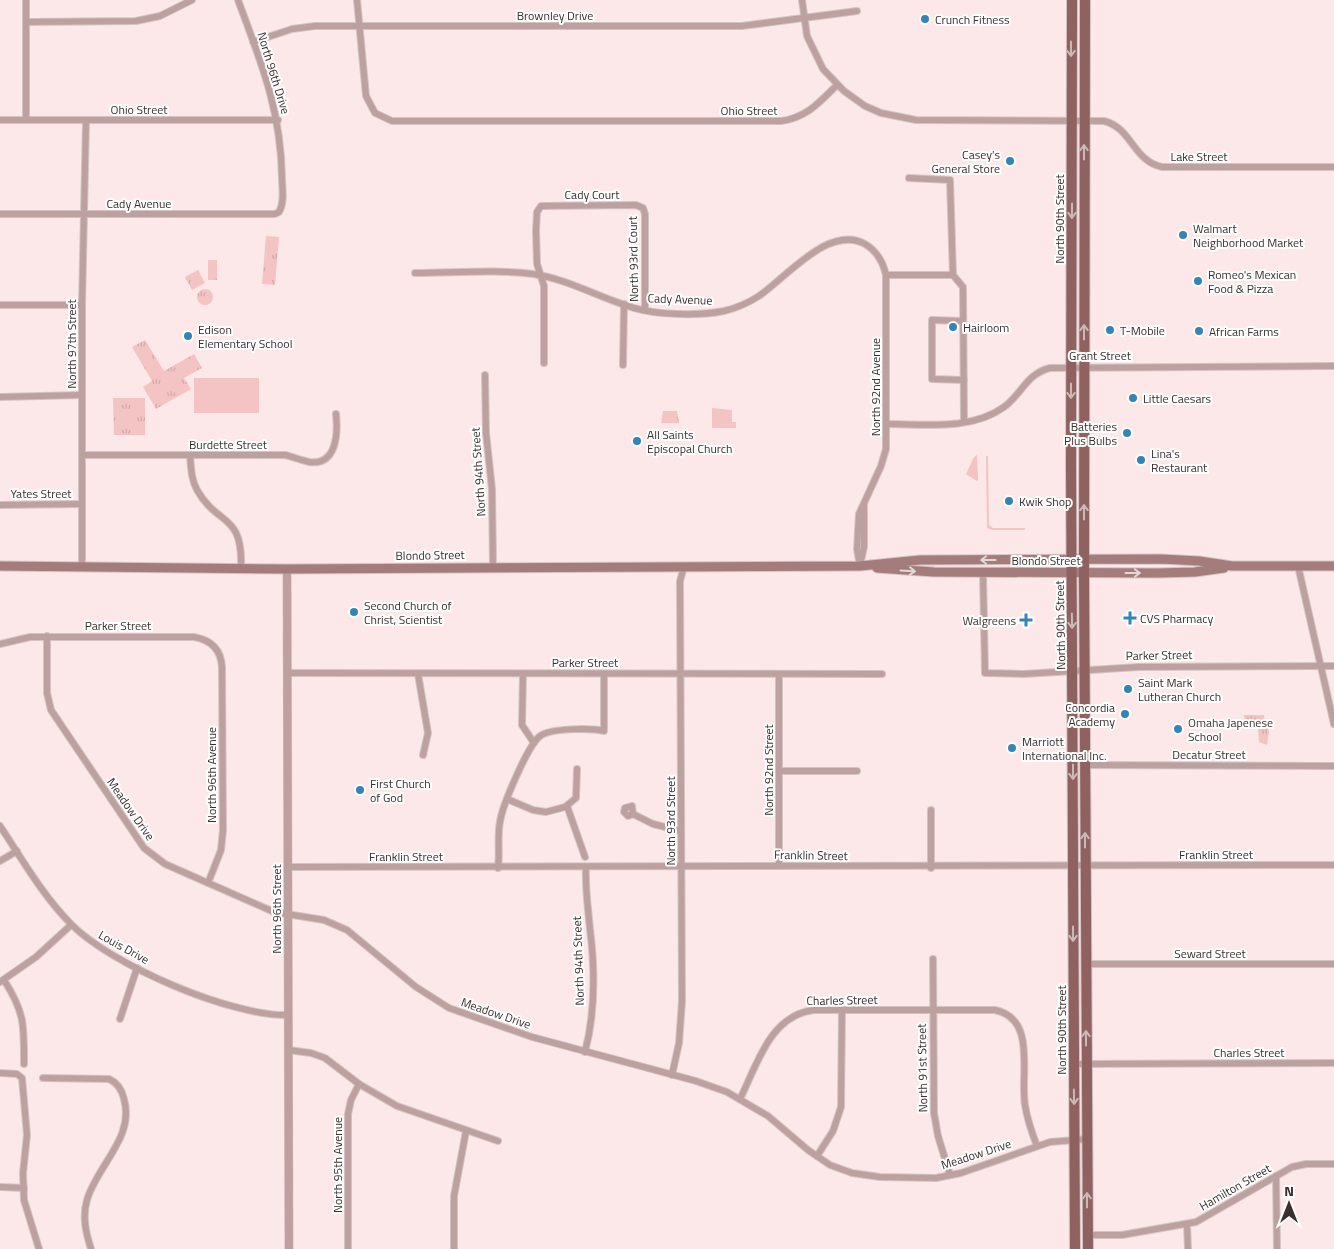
<svg xmlns="http://www.w3.org/2000/svg" width="1334" height="1249" font-family="'Titillium Web',sans-serif">
<defs>
<pattern id="park-tufts" width="24" height="20" patternUnits="userSpaceOnUse" patternTransform="scale(1.25)"><rect width="24" height="20" fill="#f4c3c3"/><path d="M3 7l-1-3M5 7V3M7 7l1-3M15 17l-1-3M17 17v-4M19 17l1-3" fill="none" stroke="#d2a8a8"/></pattern>
</defs>
<rect width="100%" height="100%" fill="#fce8e8"/>
<g fill="#f4c3c3">
<rect x="194" y="378" width="65" height="35"/>
<path d="M712,408l20,2v12h4v6h-24z"/>
<path d="M977,455l1,25 -1,1 -11,-7 8,-17z"/>
<path d="M986,456h2l1,69 4,3h32v2h-33l-5,-2z"/>
</g>
<g fill="url(#park-tufts)">
<path d="M266,236l13,1 -4,48 -13,-1z"/>
<rect x="208" y="260" width="9" height="20"/>
<path d="M198,270l7,13 -13,7 -7,-13z"/>
<circle cx="205" cy="297" r="8"/>
<path d="M145,340l19,31 30,-17 8,14 -18,10 7,11 -35,20 -13,-22 9,-6 -20,-34z"/>
<path d="M113,398h32v37h-31z"/>
<path d="M663,411h14l2,12h-18z"/>
<path d="M1244,715h20l1,9 4,7 -2,14 -8,-3 -1,-15 -13,-1z"/>
</g>
<g fill="none" stroke-linecap="round" stroke-linejoin="round">
<g stroke="#d5c3c3" stroke-width="8">
<g id="minor">
<path d="M357,0l9,96 9,17 17,8h389c25,-3 39,-19 56,-36"/>
<path d="M802,0l5,36 16,33 21,22 21,15 16,7 35,7 188,1c28,7 29,40 58,46h172"/>
<path d="M26,22l110,-1 24,-5 32,-16"/>
<path d="M253,42l39,-13 23,-3h427l115,-15"/>
<path d="M0,120h278"/>
<path d="M26,120v-120"/>
<path d="M0,214h275l4,-2c6,-10 3,-24 3,-34 -1,-68 -21,-116 -44,-178"/>
<path d="M415,273c39,0 80,-4 118,1 35,5 67,24 101,34 24,7 65,8 90,3 13,-3 24,-8 35,-15 28,-19 70,-72 106,-52 12,7 18,18 21,31v174l-5,17 -22,48 -2,35 3,17"/>
<path d="M886,275h67l-3,-95 -41,-2"/>
<path d="M953,275l10,12 1,135"/>
<path d="M0,305h82"/>
<path d="M962,321l-30,-1v59l32,1"/>
<path d="M544,363v-77l-7,-22 -1,-34 1,-18 4,-6 95,-1 7,3 2,6v96"/>
<path d="M623,365l1,-61"/>
<path d="M485,375l1,58 6,56 1,78"/>
<path d="M0,397l82,-2"/>
<path d="M886,424c38,0 85,7 118,-17 18,-13 22,-33 46,-39l284,-2"/>
<path d="M82,455h203c8,2 16,5 24,7 28,4 29,-29 27,-48"/>
<path d="M190,455c1,12 1,24 7,35 21,37 46,22 44,78"/>
<path d="M0,505l82,-1"/>
<path d="M860,565l4,-18v-41"/>
<path d="M1298,566l36,158"/>
<path d="M82,567v-262l4,-184"/>
<path d="M983,573l2,100 39,1 115,-7 195,-1"/>
<path d="M47,636v57l4,17 93,138 21,16 109,48 50,8 23,10 69,57 33,21 83,29 164,44 31,11 41,24 40,34 22,15 22,8 28,4 56,1 25,-5 89,-31 37,-3"/>
<path d="M0,644l30,-7h164c17,3 27,13 28,30l1,163 -2,20 -13,33"/>
<path d="M289,673l593,1"/>
<path d="M418,674l10,59 -5,22"/>
<path d="M523,674l-1,51 12,18"/>
<path d="M779,674v191"/>
<path d="M1085,765l249,1"/>
<path d="M779,771h78"/>
<path d="M507,799l26,11 13,2 19,-5 11,-9 1,-29"/>
<path d="M567,806l18,51"/>
<path d="M931,810v58"/>
<path d="M633,814l-1,-8 -7,2 -1,4 4,4 5,-2 20,10 28,7"/>
<path d="M0,826c22,33 43,70 71,98 40,41 159,92 216,91"/>
<path d="M0,861l17,-10"/>
<path d="M288,867l1046,-2"/>
<path d="M498,868c2,-16 -1,-31 2,-46 2,-16 28,-77 40,-86 11,-8 50,-8 64,-5v-57"/>
<path d="M933,959l1,154 4,23 12,39"/>
<path d="M1086,964h248"/>
<path d="M4,980c21,33 20,45 20,84"/>
<path d="M0,982l36,-25 35,-32"/>
<path d="M120,1019l17,-51"/>
<path d="M288,1050l23,3 14,5 34,26 38,22 101,35"/>
<path d="M585,1052c10,-38 10,-83 5,-123 -2,-21 -5,-41 -4,-62"/>
<path d="M1074,1064l260,-1"/>
<path d="M0,1073l17,1 5,4 5,57 -4,38 1,27 15,49"/>
<path d="M672,1075l7,-32 3,-42 -2,-420 4,-14"/>
<path d="M43,1078l66,1c9,4 13,11 15,20 11,39 -27,66 -37,101 -5,17 -1,33 4,49"/>
<path d="M740,1099c17,-34 30,-84 74,-89h181c42,9 25,63 30,95 2,14 7,28 12,41"/>
<path d="M817,1156l16,-25 8,-24 1,-97"/>
<path d="M1276,1176l1,73"/>
<path d="M0,1187l24,1"/>
<path d="M1187,1225l1,24"/>
<path d="M1087,1235h35l74,-13 96,-55 14,-3h28"/>
<path d="M348,1249v-135l3,-14 8,-16"/>
<path d="M454,1249v-53l12,-65"/>
</g>
</g>
<g stroke="#d5c3c3" stroke-width="9">
<path id="tertiary" d="M287,569l2,680"/>
</g>
<g stroke="#d5c3c3" stroke-width="11">
<g id="secondary">
<path d="M0,566l287,3 573,-3 60,-6 241,-1 38,2 33,5h102"/>
<path d="M877,568l57,4 224,1 37,-1 29,-4"/>
</g>
</g>
<g stroke="#d5c3c3" stroke-width="12">
<g id="primary">
<path d="M1072,0l-1,465 4,784"/>
<path d="M1085,0l-1,573 4,676"/>
</g>
</g>
<use href="#minor" stroke="#bca1a0" stroke-width="6"/>
<use href="#tertiary" stroke="#bca1a0" stroke-width="8"/>
<use href="#secondary" stroke="#a37c7b" stroke-width="9"/>
<use href="#primary" stroke="#8f6161" stroke-width="10"/>
</g>
<defs><path id="oneway-shaft" d="M-6 0H5M1.5-3L5.5 0L1.5 3" fill="none" stroke-width="1.6" stroke-linecap="round" stroke-linejoin="round" transform="scale(1.25)"/></defs>
<g stroke="#cdb8b8">
<use href="#oneway-shaft" transform="translate(1071 49) rotate(90)"/>
<use href="#oneway-shaft" transform="translate(1084 152) rotate(-90)"/>
<use href="#oneway-shaft" transform="translate(1072 211) rotate(90)"/>
<use href="#oneway-shaft" transform="translate(1084 332) rotate(-90)"/>
<use href="#oneway-shaft" transform="translate(1071 391) rotate(90)"/>
<use href="#oneway-shaft" transform="translate(1084 512) rotate(-90)"/>
<use href="#oneway-shaft" transform="translate(1072 621) rotate(89)"/>
<use href="#oneway-shaft" transform="translate(1073 772) rotate(90)"/>
<use href="#oneway-shaft" transform="translate(1085 840) rotate(-90)"/>
<use href="#oneway-shaft" transform="translate(1073 934) rotate(90)"/>
<use href="#oneway-shaft" transform="translate(1086 1038) rotate(-90)"/>
<use href="#oneway-shaft" transform="translate(1074 1097) rotate(89)"/>
<use href="#oneway-shaft" transform="translate(1087 1200) rotate(-90)"/>
</g>
<g stroke="#e3d8d7">
<use href="#oneway-shaft" transform="translate(988 560) rotate(-180)"/>
<use href="#oneway-shaft" transform="translate(908 571) rotate(3)"/>
<use href="#oneway-shaft" transform="translate(1133 573)"/>
</g>
<g fill="#3484b6" stroke="#fff" stroke-width="2">
<circle cx="925" cy="19" r="5"/>
<circle cx="1010" cy="161" r="5"/>
<circle cx="1183" cy="235" r="5"/>
<circle cx="1198" cy="281" r="5"/>
<circle cx="953" cy="327" r="5"/>
<circle cx="1110" cy="330" r="5"/>
<circle cx="1199" cy="331" r="5"/>
<circle cx="188" cy="336" r="5"/>
<circle cx="1133" cy="398" r="5"/>
<circle cx="1127" cy="433" r="5"/>
<circle cx="637" cy="441" r="5"/>
<circle cx="1141" cy="460" r="5"/>
<circle cx="1009" cy="501" r="5"/>
<circle cx="354" cy="612" r="5"/>
<path d="M1127.5 610.5h5v5h5v5h-5v5h-5v-5h-5v-5h5z"/>
<path d="M1023.5 612.5h5v5h5v5h-5v5h-5v-5h-5v-5h5z"/>
<circle cx="1128" cy="689" r="5"/>
<circle cx="1125" cy="714" r="5"/>
<circle cx="1178" cy="729" r="5"/>
<circle cx="1012" cy="748" r="5"/>
<circle cx="360" cy="790" r="5"/>
</g>
<g text-anchor="middle" dominant-baseline="central" stroke-width="4" stroke-linejoin="round" paint-order="stroke">
<g font-size="12" fill="#3a2e2e" stroke="#fff">
<text x="555" y="15">Brownley Drive</text>
<text transform="translate(274 73) rotate(73)">North 96th Drive</text>
<text x="139" y="109">Ohio Street</text>
<text x="749" y="110">Ohio Street</text>
<text x="1199" y="156">Lake Street</text>
<text x="592" y="194">Cady Court</text>
<text x="139" y="203">Cady Avenue</text>
<text transform="translate(1059 219) rotate(-90)">North 90th Street</text>
<text transform="translate(633 259) rotate(-91)">North 93rd Court</text>
<text transform="translate(680 299) rotate(2)">Cady Avenue</text>
<text transform="translate(71 344) rotate(-90)">North 97th Street</text>
<text x="1100" y="355">Grant Street</text>
<text transform="translate(875 387) rotate(-90)">North 92nd Avenue</text>
<text x="228" y="444">Burdette Street</text>
<text transform="translate(478 472) rotate(-94)">North 94th Street</text>
<text x="41" y="493">Yates Street</text>
<text transform="translate(430 555) rotate(-1)">Blondo Street</text>
<text x="1046" y="560">Blondo Street</text>
<text x="118" y="625">Parker Street</text>
<text transform="translate(1060 625) rotate(-91)">North 90th Street</text>
<text transform="translate(1159 655) rotate(-1)">Parker Street</text>
<text x="585" y="662">Parker Street</text>
<text x="1209" y="754">Decatur Street</text>
<text transform="translate(768 770) rotate(-90)">North 92nd Street</text>
<text transform="translate(211 775) rotate(-90)">North 96th Avenue</text>
<text transform="translate(131 809) rotate(55)">Meadow Drive</text>
<text transform="translate(670 821) rotate(-90)">North 93rd Street</text>
<text x="1216" y="854">Franklin Street</text>
<text transform="translate(811 855) rotate(1)">Franklin Street</text>
<text x="406" y="856">Franklin Street</text>
<text transform="translate(276 909) rotate(-90)">North 96th Street</text>
<text transform="translate(124 947) rotate(29)">Louis Drive</text>
<text x="1210" y="953">Seward Street</text>
<text transform="translate(578 961) rotate(-92)">North 94th Street</text>
<text transform="translate(842 1000) rotate(-1)">Charles Street</text>
<text transform="translate(496 1013) rotate(19)">Meadow Drive</text>
<text transform="translate(1061 1030) rotate(-90)">North 90th Street</text>
<text x="1249" y="1052">Charles Street</text>
<text transform="translate(922 1068) rotate(-91)">North 91st Street</text>
<text transform="translate(976 1154) rotate(-18)">Meadow Drive</text>
<text transform="translate(337 1165) rotate(-90)">North 95th Avenue</text>
<text transform="translate(1235 1187) rotate(-30)">Hamilton Street</text>
</g>
<g font-size="12" fill="#3a2e2e" stroke="#fff" text-anchor="start">
<text x="935" y="19">Crunch Fitness</text>
<text x="1000" y="154" text-anchor="end">Casey's<tspan x="1000" dy="14">General Store</tspan></text>
<text x="1193" y="228">Walmart<tspan x="1193" dy="14">Neighborhood Market</tspan></text>
<text x="1208" y="274">Romeo's Mexican<tspan x="1208" dy="14">Food &amp; Pizza</tspan></text>
<text x="963" y="327">Hairloom</text>
<text x="198" y="329">Edison<tspan x="198" dy="14">Elementary School</tspan></text>
<text x="1120" y="330">T-Mobile</text>
<text x="1209" y="331">African Farms</text>
<text x="1143" y="398">Little Caesars</text>
<text x="1117" y="426" text-anchor="end">Batteries<tspan x="1117" dy="14">Plus Bulbs</tspan></text>
<text x="647" y="434">All Saints<tspan x="647" dy="14">Episcopal Church</tspan></text>
<text x="1151" y="453">Lina's<tspan x="1151" dy="14">Restaurant</tspan></text>
<text x="1019" y="501">Kwik Shop</text>
<text x="364" y="605">Second Church of<tspan x="364" dy="14">Christ, Scientist</tspan></text>
<text x="1140" y="618">CVS Pharmacy</text>
<text x="1016" y="620" text-anchor="end">Walgreens</text>
<text x="1138" y="682">Saint Mark<tspan x="1138" dy="14">Lutheran Church</tspan></text>
<text x="1115" y="707" text-anchor="end">Concordia<tspan x="1115" dy="14">Academy</tspan></text>
<text x="1188" y="722">Omaha Japenese<tspan x="1188" dy="14">School</tspan></text>
<text x="1022" y="741">Marriott<tspan x="1022" dy="14">International Inc.</tspan></text>
<text x="370" y="783">First Church<tspan x="370" dy="14">of God</tspan></text>
</g>
</g>
<g transform="translate(1289 1204)" stroke="#ffffff" stroke-width="4" paint-order="stroke">
<path d="M0-4L9 19L0 12L-9 19Z" fill="#3a2e2e"/>
<text y="-8" font-size="14" font-weight="bold" text-anchor="middle" fill="#3a2e2e">N</text>
</g>
</svg>
